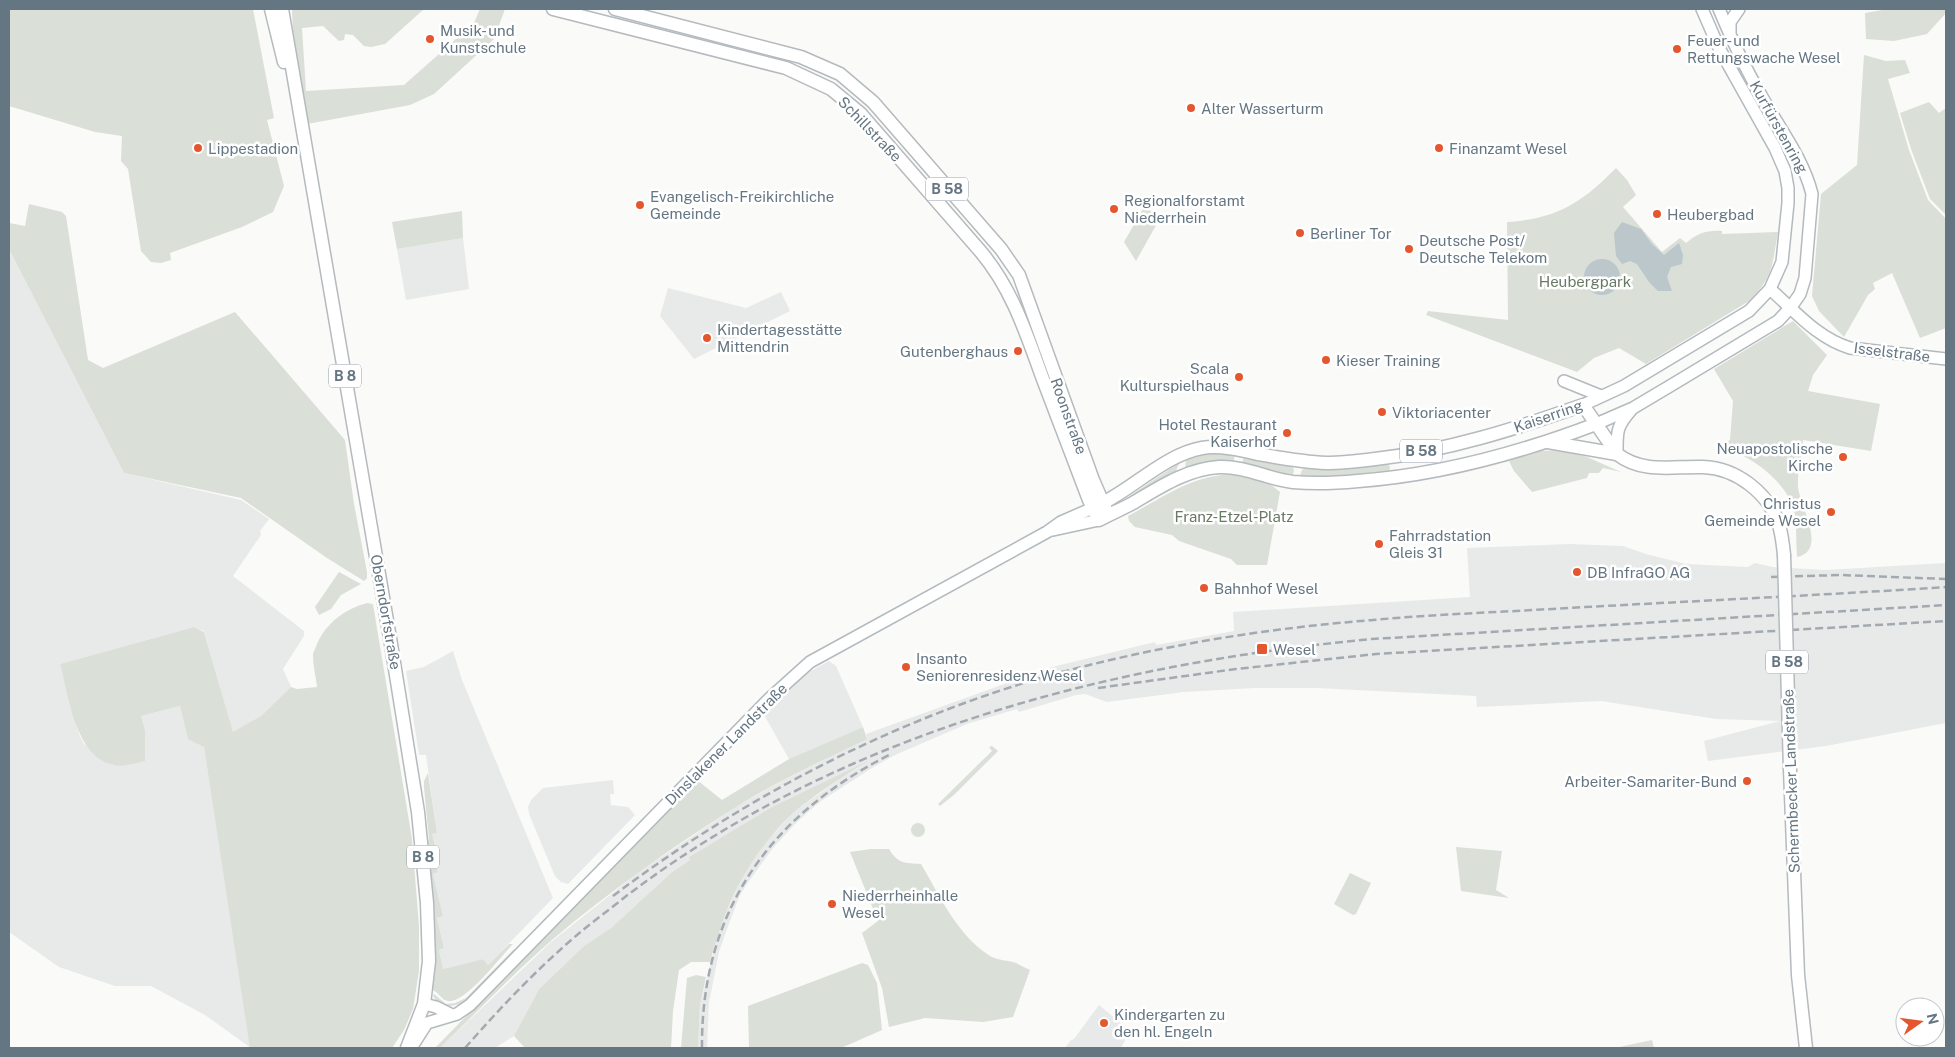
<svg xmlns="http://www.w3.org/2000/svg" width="1955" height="1057" font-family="'Public Sans',sans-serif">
<rect width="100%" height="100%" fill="#fafaf8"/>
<g fill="#e8e9e9">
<path d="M463,238l6,51 -63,11 -9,-51z"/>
<path d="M9,249l115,224 117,27 28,19 -9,12 1,4 -28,41 71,55v5l-21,33 8,18 -30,29 -28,17 -29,-102 -10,-4 -134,37 19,70 5,10 29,21h11l21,-4v-31l-4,-14 39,-10 8,32 16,9 47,301 -46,-33 -54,-29h-36l-56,-19 -50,-35z"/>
<path d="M668,288l78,20 35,-16 9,19 -96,48 -34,-43z"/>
<path d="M1570,544l53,2 23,8 40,10 62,3 7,-4 18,4 52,3 121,-7v160l-120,23 -118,15 -4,-20 76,-20 -64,-2 -115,-18 -124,6 -1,-11 -159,-8h-63l-70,4 -77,10 -22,-8 -9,1 -57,17 -2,-3 -50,15 -72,31 -23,13 -51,33 -24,21 -24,26 -24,33 -9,14 -13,34 -8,23 -10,51 -2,45h-9l2,-43 19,-76 25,-57 18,-24 29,-34 53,-38 19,-11 -93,43 -81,49 1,3 -18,12 -61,56 -27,18 -45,43 -25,47 -19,12h-55l111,-106 88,-70 98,-66 53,-29 77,-39 -1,-4 182,-66 107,-26 1,3 78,-14 -1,-19 237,-15 -3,-49z"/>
<path d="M453,651l9,29 91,218 -65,67 -5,-6 -40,10 -4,-19 5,-2 -7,-30 6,-2 -10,-42 5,-2 -4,-19 3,-1 -5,-18 5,-1 -11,-78h-7l-13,-84 18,-4z"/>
<path d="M829,661l7,5 27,61 -74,32 -26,-46 39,-37z"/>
<path d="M613,780l1,14h-4l1,11 17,2 7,8 -67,69 -7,-2 -6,-6 -26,-62 -1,-7 3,-7 12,-12z"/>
<path d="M1099,1005l31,26 -9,17h-56l6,-8 3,-1z"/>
</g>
<g fill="#dadfd7">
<path d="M9,9h244l21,109 -7,2 17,66 -11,26 -31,15 -72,26 1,7 -10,3 -10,-1 -10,-11 -13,-82 -7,-8 1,-25 -27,-4 -86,-26z"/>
<path d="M292,9h132l-39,35 -14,3 -7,-1 -11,-11 -8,-1 -1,6 -5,1 -16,-15 -21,2 4,63 98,-6 70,-62 6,-14h25l-11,30 -60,55 -24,11 -103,19 -14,-86z"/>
<path d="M1888,9h58v4l-19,21 -33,7 -28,-2 -1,-26z"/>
<path d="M1864,55l22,6 19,-1 5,13 -22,6 21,71 19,50 18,19v109l-26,10 -28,-65 -19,10 2,6 -7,6 -24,42 -25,-26 -7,-15 9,-102 36,-29z"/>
<path d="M1929,102l10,11 7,-5v107l-16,-16 -19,-50 -11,-36z"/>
<path d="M1616,168l11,12 9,15 -13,12 39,45 18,-14 6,5c12,-10 21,-13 36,-12v3l56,-2c-6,32 -4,45 -29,69l-103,63 -27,-16 -25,10 -17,14 -151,-57 2,-4 80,9 -1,-98c49,-3 75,-19 109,-54z"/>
<path d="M29,204l33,8 4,4 22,144 15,8 132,-56 110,128 9,64 13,68v6l-3,3 -37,-23 -86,-60 -117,-25 -115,-224v-26l16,3z"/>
<path d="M1144,207l13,8 2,5 -23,41 -12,-19z"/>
<path d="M462,211l1,27 -66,11 -5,-27z"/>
<path d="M1793,321l34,34 -14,20 -5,16 72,13 -9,47 -68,-11c-1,14 -6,34 -5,47 2,19 30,64 -1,70 -1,-15 0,-32 -3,-47 -9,-31 -46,-56 -75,-64l11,-6 3,-39 -19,-32z"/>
<path d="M1560,450l27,7 34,15 -18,-4 -4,5h-10l-2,5 -55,14 -18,-21 -5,-10 30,-10z"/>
<path d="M1211,453l24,1 -2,10 -45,5 -3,-1 1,-8z"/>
<path d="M1244,456l44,8 4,2 2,4 -1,5 -2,1 -49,-12z"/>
<path d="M1387,462l3,5 -1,7 -90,4 3,-8 5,-3z"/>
<path d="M1179,463l-3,8 -55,33 -2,-1z"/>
<path d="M1229,474l40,9 11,9 -13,73h-30l-6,-6 -52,-18 -7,-6 -37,-8 -6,-6 -1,-5c36,-19 59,-38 101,-42z"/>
<path d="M339,572l22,12 -20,11 -10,14 -12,6 -4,-8z"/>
<path d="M367,603l6,1 39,235 7,87v45l-6,38 -9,21 -12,18h-142l-46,-301 -16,-8 -8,-33 -39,10 4,14v31c-10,2 -21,6 -31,4 -39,-8 -45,-69 -54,-101l134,-37 10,5 29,100 28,-16 30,-29 6,2 20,-2c-1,-10 -4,-21 -4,-32 0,-3 3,-7 4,-11 9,-21 28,-35 50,-41z"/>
<path d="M863,727l4,12c-44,21 -89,42 -131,68 -64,40 -126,84 -184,133 -39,34 -75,72 -112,108h-5l262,-268 25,20 67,-41z"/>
<path d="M992,746l6,5 -43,43 -15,12 -2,-2 54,-53 -3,-4z"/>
<path d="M868,761c-26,16 -52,33 -75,52 -8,7 -15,15 -21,23 -34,39 -48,77 -62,126h-19l-12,8 -6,41 -2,37h-146l-11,-12 25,-47 45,-43 27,-18 61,-56 18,-12 -1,-3 81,-49z"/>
<path d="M428,773l9,60 -5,1 5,19 -3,1 4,18 -5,2 10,42 -6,2 7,30 -5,2 4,19 40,-10 5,6 21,-21h4c-12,12 -48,60 -65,57 -7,-1 -9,-9 -16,-11l2,-21 -8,-123 3,-7 -5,-51v-7z"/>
<circle cx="918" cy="830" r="7"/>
<path d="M1456,847l46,4 -6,39 13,8 -48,-7z"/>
<path d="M871,849h18c9,15 16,14 32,15 19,32 36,71 69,92 9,5 17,4 26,7 4,2 9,5 14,7l-17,47 -30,5 -58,-4 -36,9 -7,-39 -20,-55 16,-12 -28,-69z"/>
<path d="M1350,873l21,10 -15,31 -3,1 -19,-11z"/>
<path d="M514,949l1,3 -50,51 -18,4 -9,-4 -5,-7 1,-2 12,10 9,-1 11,-5z"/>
<path d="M862,963l6,2 9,18 5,47 -41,18h-92l-1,-42z"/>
<path d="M696,975l10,2 -6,28 -2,43h-17l6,-70z"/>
<path d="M1652,1040l2,8h-39z"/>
</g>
<g fill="#bbc7cb">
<path d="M1622,222l19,7 11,15 12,11 15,-12 4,12 -1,9 -11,3 -4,10 5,14h-14l-9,-9 -12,-18 -7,-3 -8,3 -6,-8 -2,-23z"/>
<circle cx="1602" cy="277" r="18"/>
</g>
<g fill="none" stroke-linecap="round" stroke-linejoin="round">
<g stroke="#b3babf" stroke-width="14">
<g id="secondary">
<path d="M1730,32v-10l9,-13"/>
<path d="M1770,289c25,22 47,49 80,59l96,11"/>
<path d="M1564,381l37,15"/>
<path d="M1583,405l41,-19 125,-75 21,-22 12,-27 6,-59v-15l-3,-17 -10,-23 -56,-100 -17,-39"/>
<path d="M1596,424l37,-16 37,-22 108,-65 13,-14 9,-13 5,-16 7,-84c-9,-36 -33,-66 -51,-99 -16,-27 -30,-57 -42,-86"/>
<path d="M1617,454c0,-22 -1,-27 14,-44"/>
<path d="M1053,530l46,-10"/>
<path d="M424,1004l12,3 16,8"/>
<path d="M411,1048l16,-25 30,-9 13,-9 300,-307 40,-36 237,-130 14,-10 32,-14"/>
</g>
</g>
<g stroke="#b5babe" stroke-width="15">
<g id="primary">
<path d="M271,9l13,53"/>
<path d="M282,9l109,635 27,168 9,91 2,58 -5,43 -17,44"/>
<path d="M553,9l233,59 45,21 29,24 121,139c32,38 46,84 63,130 15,39 30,78 45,118l10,20c11,-6 23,-11 34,-17 27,-16 54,-34 86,-36 26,-1 49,12 74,15 21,2 44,1 65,-1 80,-6 162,-28 238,-57"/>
<path d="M615,9l186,48 39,17 33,28 128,147 18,26 74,205 13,30"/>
<path d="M1548,442l69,12"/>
<path d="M1093,508c37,-16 70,-53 109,-60 18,-3 39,2 56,6 23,4 45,8 68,9 16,0 33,-2 49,-4 71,-8 140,-30 208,-54l34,49c26,20 56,12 86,13 33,1 66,26 76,58 3,10 4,20 5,30"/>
<path d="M1790,769l8,206 8,73"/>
</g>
</g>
<use href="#secondary" stroke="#fff" stroke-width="11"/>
<use href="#primary" stroke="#fff" stroke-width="12"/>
<g stroke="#a2aab0" stroke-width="2.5" stroke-dasharray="8 4" stroke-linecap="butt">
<path d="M1771,577l69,-2 106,4"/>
<path d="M1098,688l138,-19 140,-15 570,-33"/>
<path d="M613,896c134,-101 287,-180 449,-224 102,-27 206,-44 311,-52 53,-5 107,-7 160,-10 138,-8 276,-14 413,-23"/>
<path d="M465,1048c35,-40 71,-78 112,-113 15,-13 32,-25 48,-38 215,-164 482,-233 747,-258l574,-34"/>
<path d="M702,1048c-1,-137 68,-233 189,-294"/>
</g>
<g stroke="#b5babe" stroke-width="15" stroke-linecap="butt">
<path id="primary-bridge" d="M1784,555l6,214"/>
</g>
<use href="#primary-bridge" stroke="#fff" stroke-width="12"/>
</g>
<g fill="#e4572e" stroke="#fff" stroke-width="2">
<circle cx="430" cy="39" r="5"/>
<circle cx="1677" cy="49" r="5"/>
<circle cx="1191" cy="108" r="5"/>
<circle cx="198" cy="148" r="5"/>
<circle cx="1439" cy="148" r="5"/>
<circle cx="640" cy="205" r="5"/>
<circle cx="1114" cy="209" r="5"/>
<circle cx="1657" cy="214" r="5"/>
<circle cx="1300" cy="233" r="5"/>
<circle cx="1409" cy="249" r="5"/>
<circle cx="707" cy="338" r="5"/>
<circle cx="1018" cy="351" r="5"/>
<circle cx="1326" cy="360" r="5"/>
<circle cx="1239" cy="377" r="5"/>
<circle cx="1382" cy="412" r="5"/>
<circle cx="1287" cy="433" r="5"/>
<circle cx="1843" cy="457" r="5"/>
<circle cx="1831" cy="512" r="5"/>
<circle cx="1379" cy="544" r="5"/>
<circle cx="1577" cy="572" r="5"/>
<circle cx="1204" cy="588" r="5"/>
<rect x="1256" y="643" width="12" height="12" rx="2.5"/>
<circle cx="906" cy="667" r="5"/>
<circle cx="1747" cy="781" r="5"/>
<circle cx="832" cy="904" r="5"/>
<circle cx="1104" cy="1023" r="5"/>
</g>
<g text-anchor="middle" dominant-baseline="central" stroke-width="5" stroke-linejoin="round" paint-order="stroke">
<g fill="#fff" stroke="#939fa8" stroke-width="1">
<rect x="926" y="177.5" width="42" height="23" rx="4"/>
<rect x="329" y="364.5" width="32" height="23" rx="4"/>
<rect x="1400" y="439.5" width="42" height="23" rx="4"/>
<rect x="1766" y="650.5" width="42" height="23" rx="4"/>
<rect x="407" y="845.5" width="32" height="23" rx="4"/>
</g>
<g font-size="14" font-weight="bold" fill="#657683">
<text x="947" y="189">B 58</text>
<text x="345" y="376">B 8</text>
<text x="1421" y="451">B 58</text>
<text x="1787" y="662">B 58</text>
<text x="423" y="857">B 8</text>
</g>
<g font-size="15" fill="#657683" stroke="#fff" text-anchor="start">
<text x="440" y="30">Musik- und<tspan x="440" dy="17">Kunstschule</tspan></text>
<text x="1687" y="40">Feuer- und<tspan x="1687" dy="17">Rettungswache Wesel</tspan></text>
<text x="1201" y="108">Alter Wasserturm</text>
<text x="208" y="148">Lippestadion</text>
<text x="1449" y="148">Finanzamt Wesel</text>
<text x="650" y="196">Evangelisch-Freikirchliche<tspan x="650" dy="17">Gemeinde</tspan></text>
<text x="1124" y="200">Regionalforstamt<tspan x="1124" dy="17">Niederrhein</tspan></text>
<text x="1667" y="214">Heubergbad</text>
<text x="1310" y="233">Berliner Tor</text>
<text x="1419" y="240">Deutsche Post/<tspan x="1419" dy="17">Deutsche Telekom</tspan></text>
<text x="717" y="329">Kindertagesstätte<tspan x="717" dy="17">Mittendrin</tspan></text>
<text x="1008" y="351" text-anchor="end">Gutenberghaus</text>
<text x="1336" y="360">Kieser Training</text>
<text x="1229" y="368" text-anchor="end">Scala<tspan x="1229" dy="17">Kulturspielhaus</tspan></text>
<text x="1392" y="412">Viktoriacenter</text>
<text x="1277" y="424" text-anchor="end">Hotel Restaurant<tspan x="1277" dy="17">Kaiserhof</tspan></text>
<text x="1833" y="448" text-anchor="end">Neuapostolische<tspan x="1833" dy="17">Kirche</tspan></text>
<text x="1821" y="503" text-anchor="end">Christus<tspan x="1821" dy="17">Gemeinde Wesel</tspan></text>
<text x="1389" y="535">Fahrradstation<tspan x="1389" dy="17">Gleis 31</tspan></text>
<text x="1587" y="572">DB InfraGO AG</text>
<text x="1214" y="588">Bahnhof Wesel</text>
<text x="1273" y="649">Wesel</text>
<text x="916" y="658">Insanto<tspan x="916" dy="17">Seniorenresidenz Wesel</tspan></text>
<text x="1737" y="781" text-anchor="end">Arbeiter-Samariter-Bund</text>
<text x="842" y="895">Niederrheinhalle<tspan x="842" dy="17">Wesel</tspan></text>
<text x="1114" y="1014">Kindergarten zu<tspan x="1114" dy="17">den hl. Engeln</tspan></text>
</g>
<g font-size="15" fill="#657683" stroke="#fff">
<text transform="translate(1779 127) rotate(61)">Kurfürstenring</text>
<text transform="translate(870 129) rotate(46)">Schillstraße</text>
<text transform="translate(1892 352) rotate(7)">Isselstraße</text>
<text transform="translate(1069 416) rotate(70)">Roonstraße</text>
<text transform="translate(1548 416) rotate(-19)">Kaiserring</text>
<text transform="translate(386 612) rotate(80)">Oberndorfstraße</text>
<text transform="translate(726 744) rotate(-45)">Dinslakener Landstraße</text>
<text transform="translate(1791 781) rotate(-92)">Schermbecker Landstraße</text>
</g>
<g font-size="15" fill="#687a64" stroke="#fff">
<text x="1585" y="281">Heubergpark</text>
<text x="1234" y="516">Franz-Etzel-Platz</text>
</g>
</g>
<rect width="1955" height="1057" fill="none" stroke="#657683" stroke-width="20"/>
<g transform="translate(1920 1022) rotate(76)"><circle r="24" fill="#ffffff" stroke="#c1c8cd"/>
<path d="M0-4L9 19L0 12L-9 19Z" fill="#e4572e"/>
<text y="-8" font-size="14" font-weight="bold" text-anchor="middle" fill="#657683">N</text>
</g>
</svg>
